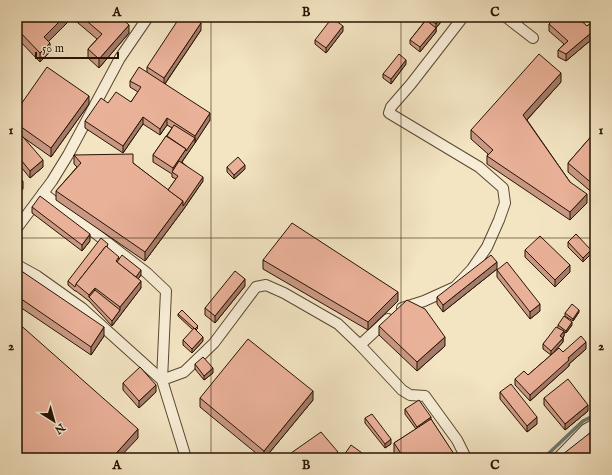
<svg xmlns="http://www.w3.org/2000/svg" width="612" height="475" font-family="'IM FELL English',serif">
<rect width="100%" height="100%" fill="#f3e4c2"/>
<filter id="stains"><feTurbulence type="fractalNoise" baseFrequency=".005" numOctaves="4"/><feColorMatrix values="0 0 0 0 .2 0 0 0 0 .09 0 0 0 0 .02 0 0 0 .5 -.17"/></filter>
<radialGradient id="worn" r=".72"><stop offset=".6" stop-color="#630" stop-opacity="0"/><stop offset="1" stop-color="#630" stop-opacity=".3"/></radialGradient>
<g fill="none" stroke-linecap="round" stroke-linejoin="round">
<path stroke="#6d7a6d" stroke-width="3.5" d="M528,458l19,-3 36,-34 12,-6"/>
<g stroke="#5b4731" stroke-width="12">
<g id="street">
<path d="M506,17l27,21"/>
<path d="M43,193l104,80 19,18 -4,89 22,-8 30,-29 42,-56 10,-2 18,8 54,31 22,21 28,-26"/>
<path d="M17,228l35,-47 16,-26 52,-97 28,-41"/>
<path d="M17,265l20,11 45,32 80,72 24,78"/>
<path d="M402,308l22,-7 31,-14 17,-18 15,-22 12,-27 6,-17 -2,-15 -24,-21 -90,-54 2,-6 20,-23 52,-67"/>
<path d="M360,345l42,45 8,5 15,1 32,44 9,18"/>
<path d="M558,458l28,-29 9,-5"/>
</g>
</g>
<use href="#street" stroke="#f7edd7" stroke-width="10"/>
</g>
<g fill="#c99884" stroke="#281301">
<path d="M71,17v2l-23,22 2,11 -10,10 -23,-24v-20z"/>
<path d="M71,17h49l9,16 -30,35 -11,-10v-9l9,-10z"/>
<path d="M423,17h22l-9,11v4l-16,20 -10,-8v-4l15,-19 -2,-1z"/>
<path d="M595,20v21l-4,-1 -25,21 -8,-4v-7l6,-6 -15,-13v-7l38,2z"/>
<path d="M201,30l-36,54 45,36 -28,42 21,19 -20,29 -38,51 -89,-61v-9l21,-24 -3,-3v-9l59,8 35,27 8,-11 -4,-2v-3l-19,-12v-7l19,-27 -5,-3 -7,10 -17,-11 -20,29 -38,-25v-7l23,-18 23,-1 7,-10 -8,-5v-6l17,-9v-5z"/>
<path d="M343,31l-17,22 -11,-9v-4z"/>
<path d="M406,64l-15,20 -8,-6v-4z"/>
<path d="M561,82l-34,38 43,62 17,21 -17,17 -83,-56v-8l1,-2 -17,-15v-9z"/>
<path d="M89,104l-38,53 -27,-19 19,29 -13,11 -13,-16v-52z"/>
<path d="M595,132v63l-27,-23v-9z"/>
<path d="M227,167l18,2 -11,10 -7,-7z"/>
<path d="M32,207l58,34 -8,10 -50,-38z"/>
<path d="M568,242l23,12 -8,8 -15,-15z"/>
<path d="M108,248l11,11 22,16 -3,4 3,9 -29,38 -23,-25 -13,-10h-1l-7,-6v-4z"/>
<path d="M525,250l45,22 -15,15 -30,-30z"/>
<path d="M263,260l135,41 -30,29 -105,-61z"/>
<path d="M17,268l87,68 -13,19 -74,-50z"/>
<path d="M497,269l-54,43 -6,-8v-7z"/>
<path d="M497,270l43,41 -10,8 -33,-42z"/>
<path d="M245,286l-30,37 -10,-8v-7z"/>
<path d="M579,312l-6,9 -8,-5v-3z"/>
<path d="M178,314l20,14 -2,2 7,11 -11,12 -9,-8v-5l10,-10 -15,-14z"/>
<path d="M558,325h14l-6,8 -2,-1v4l-1,2v4l-12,13 12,-3 23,-3 -17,15v2l-39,35 -15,-16v-6l13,-4 23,-20 -8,-6v-5l15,-17z"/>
<path d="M379,326l66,20 -28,25 -38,-36z"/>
<path d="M195,364l18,9 -9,7 -9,-11z"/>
<path d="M123,383l33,9 -17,16 -16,-18z"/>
<path d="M500,392l37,32 -10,8 -27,-33z"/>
<path d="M200,398l113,2 -48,58h-3l-62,-51z"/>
<path d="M544,398l44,13 -23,19 -21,-25z"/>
<path d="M405,409l26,10 25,39h-58l-4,-6v-9l22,-14 -11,-15z"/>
<path d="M365,418l26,26 -6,4 -20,-25z"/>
</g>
<g fill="#a47c6b" stroke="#281301">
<path d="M64,17h7v2l-27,27v-9z"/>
<path d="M441,17h4l-9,11v4l-16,20v-5l16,-19v-4z"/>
<path d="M201,23v7l-37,55v-7z"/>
<path d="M129,25v8l-30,35v-9z"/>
<path d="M343,26v5l-17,22v-5z"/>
<path d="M591,33v7l-25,21v-7z"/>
<path d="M50,43v9l-10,10v-9z"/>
<path d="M406,60v4l-15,20v-5z"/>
<path d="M561,73v9l-38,42v-9z"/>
<path d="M89,96v8l-38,53v-9z"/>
<path d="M210,113v7l-15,23v-7z"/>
<path d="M143,117v7l-20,29v-7z"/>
<path d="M167,118v7l-7,10v-6z"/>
<path d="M195,138v5l-21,30h-1v-5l13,-19z"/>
<path d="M43,160v7l-13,11v-7z"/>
<path d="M245,165v4l-11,10v-4z"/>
<path d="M203,177v4l-20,29 -38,51v-9l38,-51z"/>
<path d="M23,181v8l-6,7v-9z"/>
<path d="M587,194v9l-17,17v-8z"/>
<path d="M90,234v7l-8,10v-6z"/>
<path d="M591,250v4l-8,8v-4z"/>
<path d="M497,262v7l-54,43v-7z"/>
<path d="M570,265v7l-15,15v-7z"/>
<path d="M141,270v5l-6,8v-5z"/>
<path d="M245,279v7l-30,37v-7z"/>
<path d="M141,281v7l-29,38v-5l8,-11v-3z"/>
<path d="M95,288v6l-6,3v-2z"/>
<path d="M398,292v9l-30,29v-8z"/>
<path d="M540,304v7l-10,8v-7z"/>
<path d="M579,310v2l-6,9v-2z"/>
<path d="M572,322v3l-6,8v-2z"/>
<path d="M104,327v9l-13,19v-8z"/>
<path d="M564,331v5l-4,4v-4z"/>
<path d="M203,337v4l-11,12v-4z"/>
<path d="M445,337v9l-28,25v-9z"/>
<path d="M563,338v4l-12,13v-4z"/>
<path d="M586,342v7l-17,15v2l-39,35v-6l38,-37z"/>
<path d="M213,368v5l-9,7v-4z"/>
<path d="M156,385v7l-17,16v-7z"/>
<path d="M313,391v9l-48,58h-1v-7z"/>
<path d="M588,405v6l-23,19v-6z"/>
<path d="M431,417v5l-14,9v-4z"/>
<path d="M537,417v7l-10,8v-6z"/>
<path d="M138,429v9l-19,20h-7z"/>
<path d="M391,439v5l-6,4v-4z"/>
<path d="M338,452v6h-6z"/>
</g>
<g fill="#eab199" stroke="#281301">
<path d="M18,17h46l-20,20 6,6 -10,10 -23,-24v-11z"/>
<path d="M82,17h38l9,8 -30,34 -11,-10 14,-15z"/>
<path d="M180,17h11l10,6 -37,55 -17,-11z"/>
<path d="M426,17h15l-5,7z"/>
<path d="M556,17h21l10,9 8,-6v14l-4,-1 -25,21 -8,-4 10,-9 -19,-17z"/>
<path d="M332,18l11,8 -17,22 -11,-8z"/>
<path d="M426,20l10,8 -16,19 -10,-7z"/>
<path d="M399,54l7,6 -15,19 -8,-5z"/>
<path d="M539,54l22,19 -38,42 47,67 17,12 -17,18 -83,-56 6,-6 -22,-20z"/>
<path d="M47,67l42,29 -38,52 -34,-24v-14z"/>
<path d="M139,67l71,46 -15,23 -28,-18 -7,11 -17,-12 -20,29 -38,-25 16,-23 7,5 8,-11 15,10 10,-15 -11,-6z"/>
<path d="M174,125l21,13 -9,13v-2l-19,-13z"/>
<path d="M17,130l26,30 -13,11 -13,-16z"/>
<path d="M595,132v54l-27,-23z"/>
<path d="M166,136l20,13 -13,19 -20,-13z"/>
<path d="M133,154v9l50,38 -38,51 -89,-61 25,-28 -7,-8z"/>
<path d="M238,157l7,8 -11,10 -7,-8z"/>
<path d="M179,161l24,16 -20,29v-5l-15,-11 10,-14 -6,-4z"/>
<path d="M17,176l6,5 -6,6z"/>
<path d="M40,196l50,38 -8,11 -50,-38z"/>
<path d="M292,223l106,69 -30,30 -105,-62z"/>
<path d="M576,234l15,16 -8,8 -15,-16z"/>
<path d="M540,236l30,29 -15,15 -30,-30z"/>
<path d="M101,238l7,6 -1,3 -1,-1 -30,38 -1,3 -7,-6z"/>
<path d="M106,246l13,11 -3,4 25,20 -21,26 -25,-19 -6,7 -13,-11z"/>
<path d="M122,255l19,15 -5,7 -19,-15z"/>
<path d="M491,255l6,7 -54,43 -6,-8z"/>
<path d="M507,262l33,42 -10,8 -33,-42z"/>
<path d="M17,268l87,59 -13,20 -74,-51z"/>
<path d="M235,271l10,8 -30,37 -10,-8z"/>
<path d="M95,290l25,20 -8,11 -23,-24z"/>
<path d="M407,300l18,9 20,28 -28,25 -38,-36z"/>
<path d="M572,304l7,6 -6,9 -8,-6z"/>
<path d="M182,310l16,16 -3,3 -17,-15z"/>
<path d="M564,316l8,6 -6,9 -8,-6z"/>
<path d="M17,322l121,107 -26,29h-95z"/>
<path d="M556,327l8,4 -4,5 3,2 -12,13 -8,-7z"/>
<path d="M194,328l9,9 -11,12 -9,-9z"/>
<path d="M581,336l5,6 -18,16 1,2 -39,35 -15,-16 9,-8 4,4 31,-27 4,4z"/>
<path d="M248,339l65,52 -49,60 -64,-53z"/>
<path d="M203,357l10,11 -9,8 -9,-12z"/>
<path d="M140,367l16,18 -17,16 -16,-18z"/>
<path d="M568,379l20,26 -23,19 -21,-26z"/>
<path d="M511,384l26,33 -10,9 -27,-34z"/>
<path d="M419,400l12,17 -14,10 -12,-18z"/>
<path d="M372,414l19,25 -6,5 -20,-26z"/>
<path d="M431,419l25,38 -1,1h-51l-10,-15z"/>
<path d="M595,429v29h-37z"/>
<path d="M321,432l17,20 -6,6h-48z"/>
<path d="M351,445l18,13h-27z"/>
</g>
<path fill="none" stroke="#281301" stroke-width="1" stroke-opacity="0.55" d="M211,17v441M401,17v441M17,238h578"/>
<rect width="612" height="475" fill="none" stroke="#f3e4c2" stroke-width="44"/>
<g transform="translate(54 421) rotate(143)" stroke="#f7edd7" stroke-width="3" paint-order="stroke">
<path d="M0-3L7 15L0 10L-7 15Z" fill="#281301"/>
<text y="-6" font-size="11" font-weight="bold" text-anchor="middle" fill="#281301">N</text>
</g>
<path d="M36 52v6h82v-6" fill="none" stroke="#281301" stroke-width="2"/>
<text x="42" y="52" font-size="12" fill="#281301" stroke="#f7edd7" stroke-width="3" paint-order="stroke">50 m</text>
<rect x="22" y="22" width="568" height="431" fill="none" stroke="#281301" stroke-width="1.5"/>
<g font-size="13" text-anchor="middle" font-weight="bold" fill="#281301">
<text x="117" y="16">A</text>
<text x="306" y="16">B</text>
<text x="495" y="16">C</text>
<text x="11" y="134">1</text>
<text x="601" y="134">1</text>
<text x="11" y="350">2</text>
<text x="601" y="350">2</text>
<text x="117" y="469">A</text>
<text x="306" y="469">B</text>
<text x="495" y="469">C</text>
</g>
<rect width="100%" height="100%" filter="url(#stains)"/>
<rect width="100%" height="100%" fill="url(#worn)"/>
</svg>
